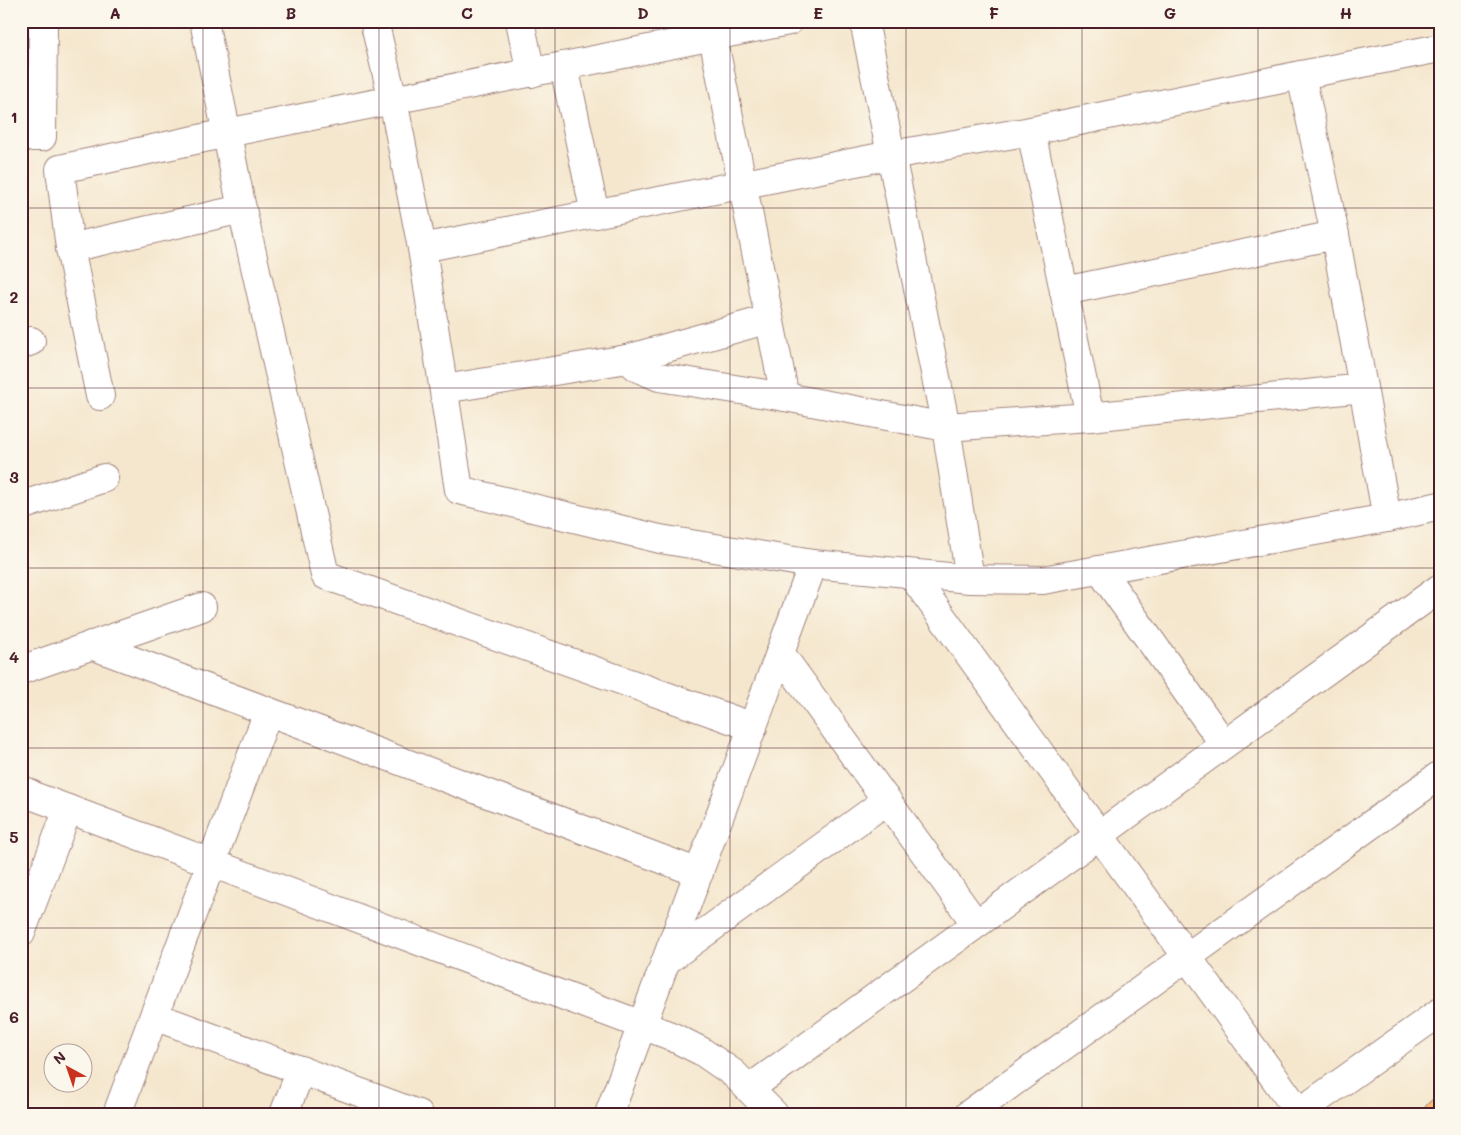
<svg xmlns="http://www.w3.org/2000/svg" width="1461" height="1135" font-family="Mali,sans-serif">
<rect width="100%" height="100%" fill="#fbf7ec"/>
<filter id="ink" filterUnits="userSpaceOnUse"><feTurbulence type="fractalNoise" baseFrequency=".02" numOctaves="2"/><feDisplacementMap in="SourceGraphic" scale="10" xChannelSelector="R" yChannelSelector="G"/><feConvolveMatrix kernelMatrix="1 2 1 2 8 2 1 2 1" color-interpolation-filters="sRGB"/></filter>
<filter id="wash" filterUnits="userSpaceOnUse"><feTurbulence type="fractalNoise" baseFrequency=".0096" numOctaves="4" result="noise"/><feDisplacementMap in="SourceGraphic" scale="20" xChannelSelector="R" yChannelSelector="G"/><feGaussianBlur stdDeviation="1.12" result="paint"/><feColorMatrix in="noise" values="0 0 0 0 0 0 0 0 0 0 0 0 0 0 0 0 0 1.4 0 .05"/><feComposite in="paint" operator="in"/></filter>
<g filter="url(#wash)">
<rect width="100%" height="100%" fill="#f5e7ce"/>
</g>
<g filter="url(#ink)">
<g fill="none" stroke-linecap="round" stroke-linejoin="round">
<g stroke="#a0837c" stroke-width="30">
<g id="minor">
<path d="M204,21l38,188 83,366 428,152"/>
<path d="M374,21l19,79 29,148 37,242 201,49 153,25 157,15 73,1 344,-62 53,-12"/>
<path d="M520,21l11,52"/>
<path d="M864,21l82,406 24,152"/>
<path d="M713,37l72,360"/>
<path d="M564,66l31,148"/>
<path d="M1301,75l34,160 52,283"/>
<path d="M1031,131l59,286"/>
<path d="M21,137h21l1,-116"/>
<path d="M70,248l172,-39"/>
<path d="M422,248l469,-93 140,-24 270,-56 139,-27"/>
<path d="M1064,291l271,-56"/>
<path d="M21,345l10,-4"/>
<path d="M627,359l11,9 21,9 126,20 161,30 144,-10 273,-29"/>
<path d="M444,389l183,-30 142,-40"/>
<path d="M100,396l-30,-148 -10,-79 167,-36 562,-112"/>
<path d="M21,506l83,-28"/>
<path d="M1100,570l124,174"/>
<path d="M911,574l388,538"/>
<path d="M91,645l608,228"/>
<path d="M780,653l196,271"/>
<path d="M21,670l181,-63"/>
<path d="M21,789l15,8 635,239 30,15 32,22 41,41"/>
<path d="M21,933l47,-124"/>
<path d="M666,961l221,-161"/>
<path d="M154,1016l264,98"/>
<path d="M749,1089l691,-501"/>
<path d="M117,1114l151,-402"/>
<path d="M284,1114l17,-44"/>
<path d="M609,1114l204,-550"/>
<path d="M969,1114l471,-339"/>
<path d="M1297,1114l143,-102"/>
</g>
</g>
<g stroke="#a0837c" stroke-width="30">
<path id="major" d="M1438,1114l2,-2"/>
</g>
<use href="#minor" stroke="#fff" stroke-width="28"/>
<use href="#major" stroke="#fdbc6f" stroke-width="28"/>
</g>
</g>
<path fill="none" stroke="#4a1f2b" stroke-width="1" stroke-opacity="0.55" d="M203,21v1093M379,21v1093M555,21v1093M730,21v1093M906,21v1093M1082,21v1093M1258,21v1093M21,208h1419M21,388h1419M21,568h1419M21,748h1419M21,928h1419"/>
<rect width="1461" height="1135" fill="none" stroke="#fbf7ec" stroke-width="55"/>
<g transform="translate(68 1068) rotate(320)"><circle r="24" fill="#fbf7ec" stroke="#b4a19f"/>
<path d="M0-4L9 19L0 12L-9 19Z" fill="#c8321e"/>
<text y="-8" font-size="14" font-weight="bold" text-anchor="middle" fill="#4a1f2b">N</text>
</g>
<rect x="28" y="28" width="1406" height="1080" fill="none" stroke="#4a1f2b" stroke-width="2"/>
<g font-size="16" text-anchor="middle" font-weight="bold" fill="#4a1f2b">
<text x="115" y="19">A</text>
<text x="291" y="19">B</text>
<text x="467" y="19">C</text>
<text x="643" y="19">D</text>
<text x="818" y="19">E</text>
<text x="994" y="19">F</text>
<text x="1170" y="19">G</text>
<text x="1346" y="19">H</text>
<text x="14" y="123">1</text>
<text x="14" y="303">2</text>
<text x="14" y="483">3</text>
<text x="14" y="663">4</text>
<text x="14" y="843">5</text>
<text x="14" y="1023">6</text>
</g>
</svg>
